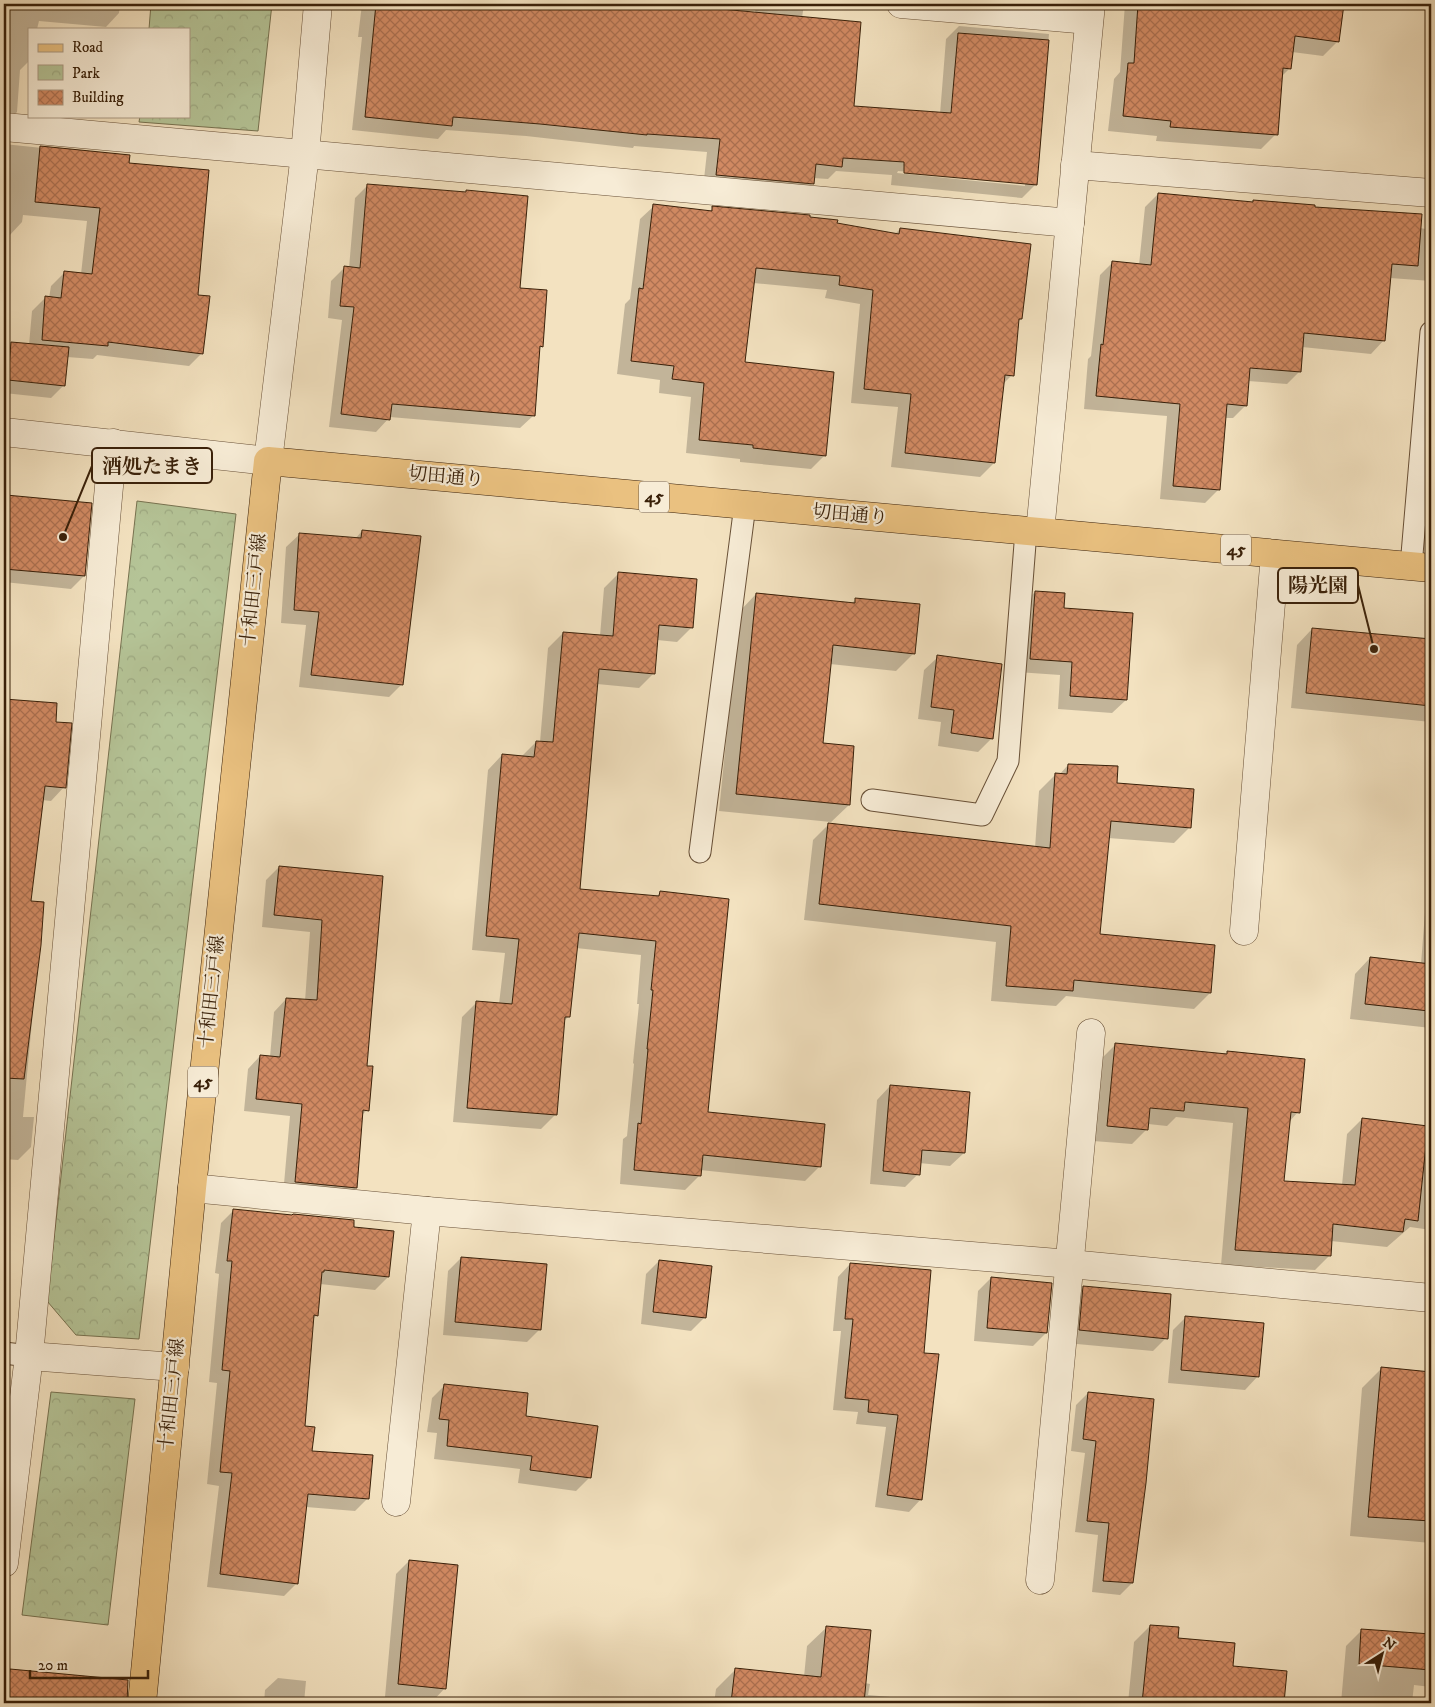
<svg xmlns="http://www.w3.org/2000/svg" width="1435" height="1707" font-family="'IM FELL DW Pica','Noto Serif JP',serif">
<defs>
<pattern id="park-crowns" width="20" height="18" patternUnits="userSpaceOnUse" patternTransform="scale(1.25)"><rect width="20" height="18" fill="#b5c497"/><path d="M2 6a3 3 0 1 1 6 0M12 15a3 3 0 1 1 6 0" fill="none" stroke="#9ca881"/></pattern>
<pattern id="building-cross-hatch" width="8" height="8" patternUnits="userSpaceOnUse" patternTransform="scale(1.25)"><rect width="8" height="8" fill="#d18a63"/><path d="M0 0l8 8M0 8l8-8" fill="none" stroke="#ab7050"/></pattern>
</defs>
<rect width="100%" height="100%" fill="#f3e2c0"/>
<filter id="stains"><feTurbulence type="fractalNoise" baseFrequency=".004" numOctaves="4"/><feColorMatrix values="0 0 0 0 .2 0 0 0 0 .09 0 0 0 0 .02 0 0 0 .5 -.17"/></filter>
<radialGradient id="worn" r=".72"><stop offset=".6" stop-color="#630" stop-opacity="0"/><stop offset="1" stop-color="#630" stop-opacity=".3"/></radialGradient>
<g fill="url(#park-crowns)" stroke="#777250">
<path d="M151,4h121l-14,127 -119,-9 1,-6h49v-87h-40z"/>
<path d="M137,501l99,13 -97,825 -63,-4 -29,-34z"/>
<path d="M51,1392l84,7 -27,226 -86,-10z"/>
</g>
<g fill="#0003" fill-rule="evenodd">
<path d="M4,4h116l-1,9 -13,14 -67,-6 -2,8h-8v32l-9,9 -3,42 -13,13z"/>
<path d="M362,4h298l95,10 1,-10h48l-2,14 51,89 87,7 6,-75 13,-13 90,8 -14,151 -13,13 -131,-13 1,-10 -56,-4 -8,8 -15,-1 -1,6 -13,13 -96,-9 4,-36 -73,-6 -1,2 -107,-12 -80,-6 -8,9 -86,-9 10,-93h-4zM898,171l127,12v3l-128,-13z"/>
<path d="M1125,4h218l-5,37 -15,15 -31,-4 -2,16 -9,9 -5,57 -15,15 -105,-8 1,-5 -49,-5 6,-52 6,-7z"/>
<path d="M4,144l125,13 -1,7 69,132 5,57 -13,13 -92,-11 -4,4 -26,-2 -3,28 -13,13 -47,-5v-42l8,-8 17,2 3,-34 14,-14 3,1 2,-12 13,-13 17,1 6,-53 -64,-6 -1,7 -13,14 -5,-1z"/>
<path d="M368,185l151,105 23,56 -4,3 -5,67 -13,12 -130,-11 -14,15 -47,-5 13,-107 -14,-2 3,-37 13,-13h5l6,-70z"/>
<path d="M1158,194l94,9 2,-2 59,7 118,22v51l-41,-3 -6,62 -13,14 -69,-7 -2,24 -13,13 -39,-3 -2,24 -13,13h-9l-6,72 -13,13 -45,-4 7,-83 -83,-7 4,-50 3,-3 9,-81 13,-13 26,3 6,-58z"/>
<path d="M654,206l55,6 4,-4 96,10 27,6 59,10 5,-5 121,90 -3,3 -6,53 -9,9 -9,79 -14,14 -89,-10 7,-60 -47,-4 9,-99 -35,-6 2,-8 -74,-7 -10,80 82,92 -14,14 -71,-7v-3l-54,-6 5,-56 -32,-4 1,-13 -43,-6 8,-70 5,-5 10,-80z"/>
<path d="M4,497l86,7 -6,72 -13,13 -67,-7z"/>
<path d="M362,531l40,153 -13,13 -90,-10 7,-62 -25,-2 5,-76 14,-13 55,5z"/>
<path d="M619,573l72,55 -14,14 -20,-2 -3,33 -15,15 -42,-4 -19,206 78,7 4,-4 46,220 114,53 -15,15 -105,-11v5l-15,15 -65,-6 3,-45 4,-3 7,-72 -1,-1 6,-59h-2l4,-49 -65,-7 -8,69 -5,5 -7,92 -15,15 -88,-7 9,-105 14,-14 23,1 6,-51 -33,-3 16,-180 14,-15 19,2 15,-15h4l8,-94 15,-15 37,3 4,-48z"/>
<path d="M1035,592l28,17 63,91 -14,13 -54,-4 2,-34 -43,-3 5,-67z"/>
<path d="M756,594l95,10 5,-5 58,54 -18,18 -66,-7 -8,81 27,60 -20,19 206,24 4,-57 16,-16h4l9,-10 122,62 -16,16 -66,-5 -10,97 112,58 -16,16 -128,-13 -10,10 -65,-5 5,-59 -192,-22 9,-80 18,-18 -112,-11 20,-199z"/>
<path d="M1312,629l119,11v82l-140,-14 6,-63z"/>
<path d="M938,657l63,8 -10,74 -13,13 -40,-6 3,-24 -23,-3 6,-49z"/>
<path d="M4,700l52,4 -1,19 9,64 -13,14 -9,-1 -12,103 1,108h2l-10,106h11l-3,30 -13,13 -14,-1z"/>
<path d="M1431,835v193l-81,-9 5,-45 15,-16 51,6z"/>
<path d="M279,867l102,11 -15,189 1,43 -6,6 -5,72 -13,13 -60,-6 7,-79 -46,-5 4,-42 12,-13 10,1 4,-45 12,-13 19,2 5,-69 -48,-5 4,-47z"/>
<path d="M1115,1045l110,10 3,-2 70,59 -9,10 -6,61 59,2 5,-51 15,-15 69,8v103l-21,-3 -23,20 -56,-6 -1,14 -15,15 -94,-5 12,-142 -57,-6 -9,9 -19,-2 -1,5 -15,15 -39,-3 7,-81z"/>
<path d="M890,1086l74,67 -14,13 -31,-3 -1,11 -13,13 -35,-3 7,-84z"/>
<path d="M234,1210l119,18 35,49 -13,13 -55,-6 -3,31 -4,4 -9,108 7,25 57,46 -13,13 -49,-4 -9,76 -13,13 -77,-9 12,-101 -12,-2 10,-101 -8,-1 10,-108 -4,-1 6,-50z"/>
<path d="M461,1258l79,71 -13,13 -84,-7 5,-64z"/>
<path d="M659,1261l45,57 -13,13 -50,-7 5,-50z"/>
<path d="M850,1264l73,90 -2,145 -12,13 -34,-5 11,-80 -30,-3 2,-12 -25,-2 8,-79h-8l5,-54z"/>
<path d="M991,1278l55,55 -13,13 -59,-5 4,-50z"/>
<path d="M1084,1287l82,51 -13,13 -87,-8 4,-43z"/>
<path d="M1186,1317l72,59 -13,14 -77,-7 5,-53z"/>
<path d="M1381,1369l50,4v170l-81,-7 12,-148z"/>
<path d="M445,1385l79,32 66,60 -14,14 -58,-8 2,-14 -86,-10 3,-26 -10,-1 5,-34z"/>
<path d="M1088,1393l44,190 -12,12 -28,-3 6,-57 -23,-3 10,-79 -14,-2 5,-46z"/>
<path d="M409,1561l36,127 -13,14 -47,-5 11,-123z"/>
<path d="M1150,1626l82,41 54,5 -3,31h-155l6,-61z"/>
<path d="M827,1627l38,56 5,1 -2,11 23,2 -1,6h-176l2,-14 19,-19 69,7 3,-31z"/>
<path d="M1362,1630l69,6v51l-17,-2 -2,18h-71l5,-57z"/>
<path d="M4,1669l102,10 -2,24h-100z"/>
<path d="M278,1678l28,3 -2,22h-40l1,-13z"/>
<path d="M193,1697l70,6h-76z"/>
<path d="M519,1697l50,5v1h-56z"/>
</g>
<g fill="url(#building-cross-hatch)" stroke="#392009">
<path d="M376,4h291l194,18 -7,84 97,7 7,-80 91,7 -12,145 -133,-12v-11l-61,-4 -1,9 -26,-3 -2,20 -98,-9 4,-36 -73,-5v1l-107,-11 -87,-7 -1,9 -87,-9z"/>
<path d="M1138,4h206l-5,38 -44,-6 -4,33 -8,-1 -5,67 -108,-8 1,-6 -48,-5 5,-53h6z"/>
<path d="M40,146l90,9 -1,8 80,7 -11,125 12,1 -7,58 -95,-12v4l-66,-6 3,-44 16,2 3,-27 28,3 8,-66 -65,-6z"/>
<path d="M367,184l99,8v-2l62,6 -8,92 27,2 -4,57 -3,-1 -5,70 -143,-12 -2,16 -49,-6 13,-107 -14,-1 4,-40 16,2z"/>
<path d="M1158,193l95,9v-2l62,5v2l107,7 -4,52 -26,-2 -7,77 -81,-8 -3,39 -51,-4 -3,38 -20,-2 -7,86 -47,-4 7,-82 -84,-8 5,-52 2,1 9,-84 39,4z"/>
<path d="M653,204l59,7v-5l98,9v2l28,3 -1,3 62,11 1,-6 131,16 -9,75h-3l-5,57 -9,-1 -10,88 -90,-10 6,-59 -47,-5 9,-99 -34,-5 1,-9 -84,-8 -11,94 89,10 -8,84 -73,-8v-3l-54,-5 5,-57 -32,-4 2,-13 -43,-5 8,-73 4,1z"/>
<path d="M11,342l58,5 -4,39 -57,-6z"/>
<path d="M6,495l86,8 -7,73 -81,-7v-47z"/>
<path d="M362,530l59,6 -18,149 -92,-10 8,-63 -25,-2 5,-77 62,5z"/>
<path d="M618,572l79,7 -4,49 -34,-3 -4,49 -56,-5 -19,220 79,7 1,-5 69,8 -21,213 117,12 -4,43 -118,-12 -2,21 -67,-6 4,-47 3,1 7,-75h-1l6,-59h-2l5,-49 -77,-8 -9,84h-5l-8,98 -90,-7 9,-107 36,3 7,-65 -33,-3 16,-182 32,3 2,-16 17,1 10,-110 50,4z"/>
<path d="M1035,591l30,2 -1,15 69,5 -6,87 -57,-4 2,-34 -42,-3z"/>
<path d="M756,593l99,10v-5l65,6 -5,50 -82,-9 -10,98 31,3 -4,59 -114,-11z"/>
<path d="M1312,628l119,11v67l-125,-13z"/>
<path d="M937,655l65,9 -9,75 -42,-6 3,-23 -23,-3z"/>
<path d="M4,699l53,4 -1,19 16,1 -6,65 -21,-2 -14,115 13,1 -3,43 -17,134 -20,-1z"/>
<path d="M1068,764l50,2 -1,17 77,6 -3,39 -80,-7 -11,113 115,11 -4,48 -137,-13 -1,11 -67,-5 5,-60 -192,-22 9,-81 222,25 5,-75 12,1z"/>
<path d="M279,866l104,10 -16,190h6l-4,45 -6,-1 -6,78 -62,-6 7,-78 -46,-5 4,-44 20,2 6,-59 31,2 5,-80 -48,-5z"/>
<path d="M1370,957l61,7 -2,47 -64,-7z"/>
<path d="M1115,1043l112,11v-3l78,8 -5,54 -9,-1 -7,69 71,4 7,-67 66,8 -10,95 -13,-2 -2,13 -70,-8 -2,32 -96,-6 13,-142 -63,-6 -1,9 -34,-3 -2,22 -41,-4z"/>
<path d="M890,1085l80,7 -5,61 -43,-3 -2,25 -37,-4z"/>
<path d="M233,1209l59,6 1,-1 61,6v7l40,4 -5,46 -65,-7v2h-2l-4,44 -4,-1 -9,111 10,1 -3,24 61,4 -4,44 -61,-5 -10,90 -78,-10 12,-101 -12,-1 10,-101 -8,-1 10,-109h-5z"/>
<path d="M461,1257l86,7 -6,66 -86,-8z"/>
<path d="M659,1260l53,6 -6,52 -53,-6z"/>
<path d="M850,1263l81,7 -7,83 15,1 -17,146 -35,-5 11,-80 -30,-3 1,-12 -24,-2 8,-79h-8z"/>
<path d="M991,1277l61,6 -5,50 -60,-5z"/>
<path d="M1083,1286l88,8 -3,45 -89,-9z"/>
<path d="M1185,1316l79,7 -5,54 -78,-7z"/>
<path d="M1381,1367l50,5v149l-63,-4z"/>
<path d="M444,1384l84,9 -2,23 72,10 -7,52 -61,-8 2,-14 -85,-10 2,-26 -10,-1z"/>
<path d="M1088,1392l66,7 -8,84 -13,100 -30,-2 6,-58 -22,-2 9,-80 -13,-2z"/>
<path d="M409,1560l49,5 -12,124 -48,-5z"/>
<path d="M1150,1625l29,2 -1,11 57,5 -2,23 54,5 -3,32h-142z"/>
<path d="M826,1626l45,4 -7,73h-133l4,-35 86,9z"/>
<path d="M1361,1629l70,5v36l-72,-6z"/>
<path d="M10,1669l118,11 -1,23h-104l1,-3 -17,-2z"/>
</g>
<g fill="none" stroke-linecap="round" stroke-linejoin="round">
<g stroke="#685037" stroke-width="23">
<g id="service">
<path d="M1411,566l20,-234"/>
<path d="M872,800l110,15 26,-54 18,-230"/>
<path d="M700,852l45,-347"/>
<path d="M4,1353l25,3"/>
</g>
</g>
<g stroke="#685037" stroke-width="29">
<g id="minor">
<path d="M901,4l188,16"/>
<path d="M4,127l1066,96"/>
<path d="M1075,165l356,28"/>
<path d="M1040,532l51,-528"/>
<path d="M1244,931l31,-377"/>
<path d="M192,1188l235,23 643,53 361,34"/>
<path d="M29,1356l146,11"/>
<path d="M396,1502l31,-291"/>
<path d="M4,1563l25,-207 84,-913"/>
<path d="M1040,1580l51,-547"/>
</g>
</g>
<g stroke="#685037" stroke-width="29">
<path id="tertiary" d="M4,432l264,29 37,-307 13,-150"/>
</g>
<g stroke="#392009" stroke-width="29">
<path id="primary" d="M142,1703l50,-515 76,-727 1163,107"/>
</g>
<use href="#service" stroke="#f7ecd6" stroke-width="21"/>
<use href="#minor" stroke="#f7ecd6" stroke-width="28"/>
<use href="#tertiary" stroke="#f7ecd6" stroke-width="28"/>
<use href="#primary" stroke="#eac180" stroke-width="28"/>
</g>
<g text-anchor="middle" dominant-baseline="central" stroke-width="4.5" stroke-linejoin="round" paint-order="stroke">
<g fill="#f7ecd6" stroke="#725d46" stroke-width="1">
<rect x="639" y="481.5" width="30" height="31" rx="4"/>
<rect x="1221" y="534.5" width="30" height="31" rx="4"/>
<rect x="188" y="1066.5" width="30" height="31" rx="4"/>
</g>
<g font-size="18" font-weight="bold" fill="#392009">
<text x="654" y="497">45</text>
<text x="1236" y="550">45</text>
<text x="203" y="1082">45</text>
</g>
<g font-size="19" fill="#392009" stroke="#f7ecd6">
<text transform="translate(446 477) rotate(5)">切田通り</text>
<text transform="translate(850 515) rotate(5)">切田通り</text>
<text transform="translate(254 590) rotate(-84)">十和田三戸線</text>
<text transform="translate(212 992) rotate(-84)">十和田三戸線</text>
<text transform="translate(172 1395) rotate(-84)">十和田三戸線</text>
</g>
</g>
<path fill="none" stroke="#392009" stroke-width="2" d="M63 537L92 466M1374 649L1358 585"/>
<g fill="#392009" stroke="#f7ecd6" stroke-width="2">
<circle cx="63" cy="537" r="5"/>
<circle cx="1374" cy="649" r="5"/>
</g>
<g fill="#f7ecd6" stroke="#392009" stroke-width="2">
<rect x="92" y="448" width="120" height="35" rx="5"/>
<rect x="1278" y="568" width="80" height="35" rx="5"/>
</g>
<g font-size="20" text-anchor="middle" font-weight="bold" fill="#392009">
<text x="152" y="473">酒処たまき</text>
<text x="1318" y="592">陽光園</text>
</g>
<rect width="1435" height="1707" fill="none" stroke="#f3e2c0" stroke-width="20"/>
<rect x="5" y="5" width="1425" height="1697" fill="none" stroke="#392009" stroke-width="2.5"/>
<rect x="10" y="10" width="1415" height="1687" fill="none" stroke="#392009"/>
<rect x="28" y="28" width="162" height="90" fill="#f7ecd6" stroke="#ab9a84"/>
<rect x="38" y="44" width="25" height="8" fill="#eac180" stroke="#ab9a84"/>
<text x="72" y="52" font-size="15" fill="#392009">Road</text>
<rect x="38" y="65" width="25" height="15" fill="url(#park-crowns)" stroke="#ab9a84"/>
<text x="72" y="78" font-size="15" fill="#392009">Park</text>
<rect x="38" y="90" width="25" height="15" fill="url(#building-cross-hatch)" stroke="#ab9a84"/>
<text x="72" y="102" font-size="15" fill="#392009">Building</text>
<g transform="translate(1382 1654) rotate(36)" stroke="#f7ecd6" stroke-width="4" paint-order="stroke">
<path d="M0-4L9 19L0 12L-9 19Z" fill="#392009"/>
<text y="-8" font-size="14" font-weight="bold" text-anchor="middle" fill="#392009">N</text>
</g>
<path d="M30 1670v8h118v-8" fill="none" stroke="#392009" stroke-width="2.5"/>
<text x="38" y="1670" font-size="15" fill="#392009" stroke="#f7ecd6" stroke-width="4" paint-order="stroke">20 m</text>
<rect width="100%" height="100%" filter="url(#stains)"/>
<rect width="100%" height="100%" fill="url(#worn)"/>
</svg>
